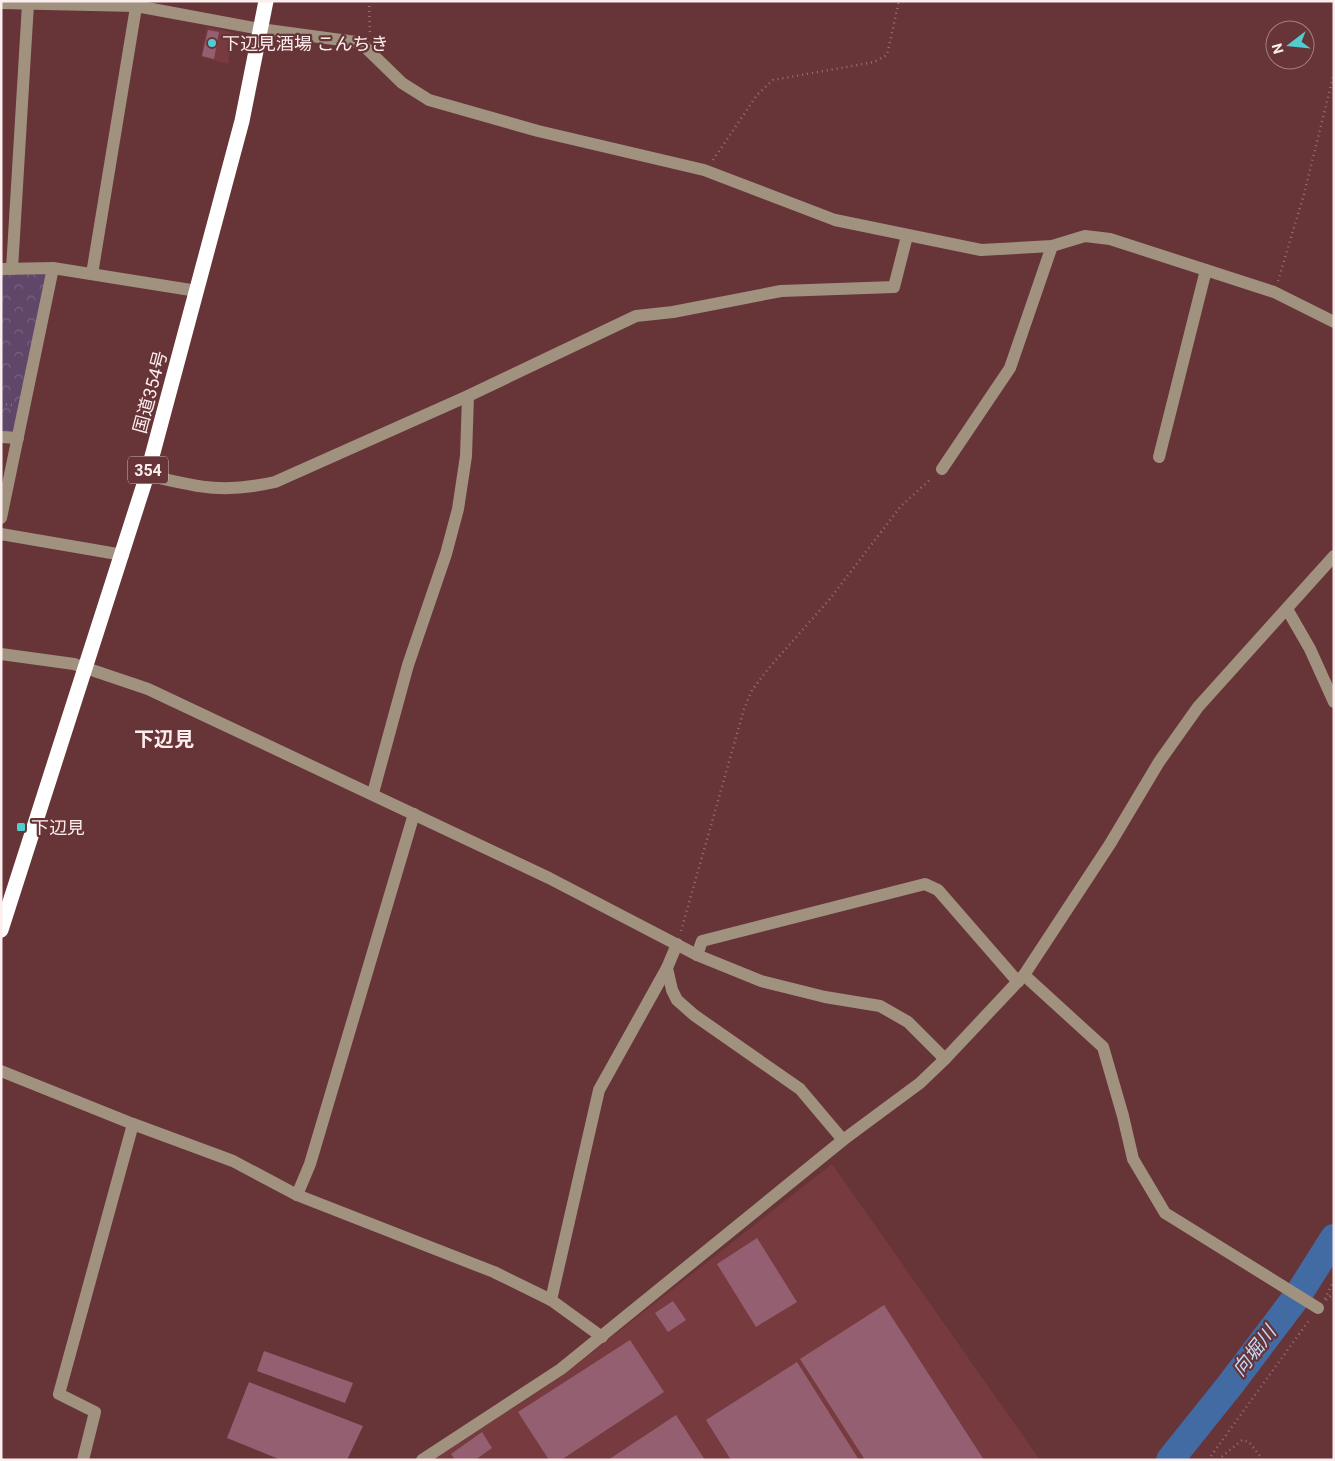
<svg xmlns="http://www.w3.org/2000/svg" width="1335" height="1461" font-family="Roboto,'Noto Sans JP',sans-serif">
<defs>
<pattern id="forest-crowns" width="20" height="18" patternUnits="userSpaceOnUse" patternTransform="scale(1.25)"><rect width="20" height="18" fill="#604769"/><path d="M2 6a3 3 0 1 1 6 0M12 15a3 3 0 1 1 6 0" fill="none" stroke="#78627f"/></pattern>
</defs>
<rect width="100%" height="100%" fill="#673437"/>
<g fill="#773b3f">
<path d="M207,27l26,6 -5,31 -27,-7z"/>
<path d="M832,1164l208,296h-607l129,-84z"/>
</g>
<path fill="url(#forest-crowns)" d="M53,268l-35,170 -17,-1v-168z"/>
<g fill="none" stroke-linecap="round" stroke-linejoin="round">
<path stroke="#426ba3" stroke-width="28" d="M1170,1460l60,-75 68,-90 36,-57"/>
</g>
<g fill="#955f72">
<path d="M208,30l11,2 -5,27 -12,-3z"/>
<path d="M757,1238l40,64 -41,25 -39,-63z"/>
<path d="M673,1301l13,19 -18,12 -13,-19z"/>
<path d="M884,1305l100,155h-119l-65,-101z"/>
<path d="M630,1340l34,52 -103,68h-12l-31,-48z"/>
<path d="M264,1351l89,32 -8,20 -88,-32z"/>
<path d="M797,1362l62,98h-128l-25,-40z"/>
<path d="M249,1382l114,44 -16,34h-66l-54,-22z"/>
<path d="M676,1415l29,45h-97z"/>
<path d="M482,1432l10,16 -17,12h-20l-4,-6z"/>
</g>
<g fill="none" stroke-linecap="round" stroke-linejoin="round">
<g stroke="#997274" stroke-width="2.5" stroke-dasharray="1 4" stroke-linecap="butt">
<path d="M369,1l1,34"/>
<path d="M713,160l44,-65 16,-15 101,-18 13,-7 12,-54"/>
<path d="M1278,281l26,-87 30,-121"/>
<path d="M1,404l11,1"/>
<path d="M681,931l63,-222 8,-19 16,-21 61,-69 72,-94 31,-28"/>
<path d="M1325,1299l9,-19"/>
<path d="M1326,1300l8,-7"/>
<path d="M1208,1460l102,-141"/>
<path d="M1218,1460l24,-20 7,2 14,18"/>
</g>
<g stroke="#a0927e" stroke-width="12">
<path d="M1,3l135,3 124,23 96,13 8,4 38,37 27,17 109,31 166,39 131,50 146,30 71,-4 33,-10 25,3 164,53 60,30"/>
<path d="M1,269l52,-1 144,23"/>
<path d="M12,269l16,-265"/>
<path d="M92,274l45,-273"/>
<path d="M1,437l17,1"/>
<path d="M1159,457l47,-187"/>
<path d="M942,469l68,-101 42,-122"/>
<path d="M147,475c51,12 75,19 128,7l193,-86 168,-80 37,-4 108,-21 113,-4 13,-51"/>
<path d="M1,518l52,-250"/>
<path d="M1,534l122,21"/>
<path d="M1287,609l23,40 24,53"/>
<path d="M1,654l73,10 74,25 401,189 148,77 64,26 64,16 55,9 28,16 37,37"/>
<path d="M373,793l35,-128 38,-111 12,-45 8,-53 2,-60"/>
<path d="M677,944l-10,24 5,22 5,10 17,15 106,74 43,51"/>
<path d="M697,955l5,-14 223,-57 13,6 80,92"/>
<path d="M1024,975l79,72 20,69 10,43 32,54 153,95"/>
<path d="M1,1071l132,53 100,37 64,34 197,77 57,28 51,37"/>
<path d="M297,1195l13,-31 104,-350"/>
<path d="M551,1300l48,-210 68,-122"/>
<path d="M83,1460l12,-48 -36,-18 74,-270"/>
<path d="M422,1460l139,-91 282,-229 77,-57 25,-24 79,-84 86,-131 49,-82 39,-55 136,-151"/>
</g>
<path stroke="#fff" stroke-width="15" d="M1,930l146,-455 95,-354 24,-120"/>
</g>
<g fill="#52cdcf" stroke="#673437" stroke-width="2">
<circle cx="212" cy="43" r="5"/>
<rect x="16" y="822" width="10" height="10" rx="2.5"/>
</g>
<g text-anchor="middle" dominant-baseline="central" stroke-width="4.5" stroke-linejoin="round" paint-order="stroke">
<rect fill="#673437" stroke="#cfb6b7" stroke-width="1" x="128" y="456.5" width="40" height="27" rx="4"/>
<g font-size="16" font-weight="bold" fill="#fceeee">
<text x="148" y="470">354</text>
</g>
<g font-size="18" fill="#fceeee" stroke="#673437" text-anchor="start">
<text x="222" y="43">下辺見酒場 こんちき</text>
<text x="31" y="827">下辺見</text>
</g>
<g font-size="18" fill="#fceeee" stroke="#673437">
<text transform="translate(150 392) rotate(-75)">国道354号</text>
</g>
<g font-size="19" font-style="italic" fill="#c2dafb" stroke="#673437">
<text transform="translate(1254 1351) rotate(-52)">向堀川</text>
</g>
<g font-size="20" font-weight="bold" fill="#fceeee" stroke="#673437">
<text x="164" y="739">下辺見</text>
</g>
</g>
<rect width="1335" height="1461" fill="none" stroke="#fceeee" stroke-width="5"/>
<g transform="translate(1290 45) rotate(254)"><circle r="24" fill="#673437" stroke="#a37e80"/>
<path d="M0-4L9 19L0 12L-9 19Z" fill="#52cdcf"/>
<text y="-8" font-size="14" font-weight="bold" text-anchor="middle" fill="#fceeee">N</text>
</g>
</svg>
